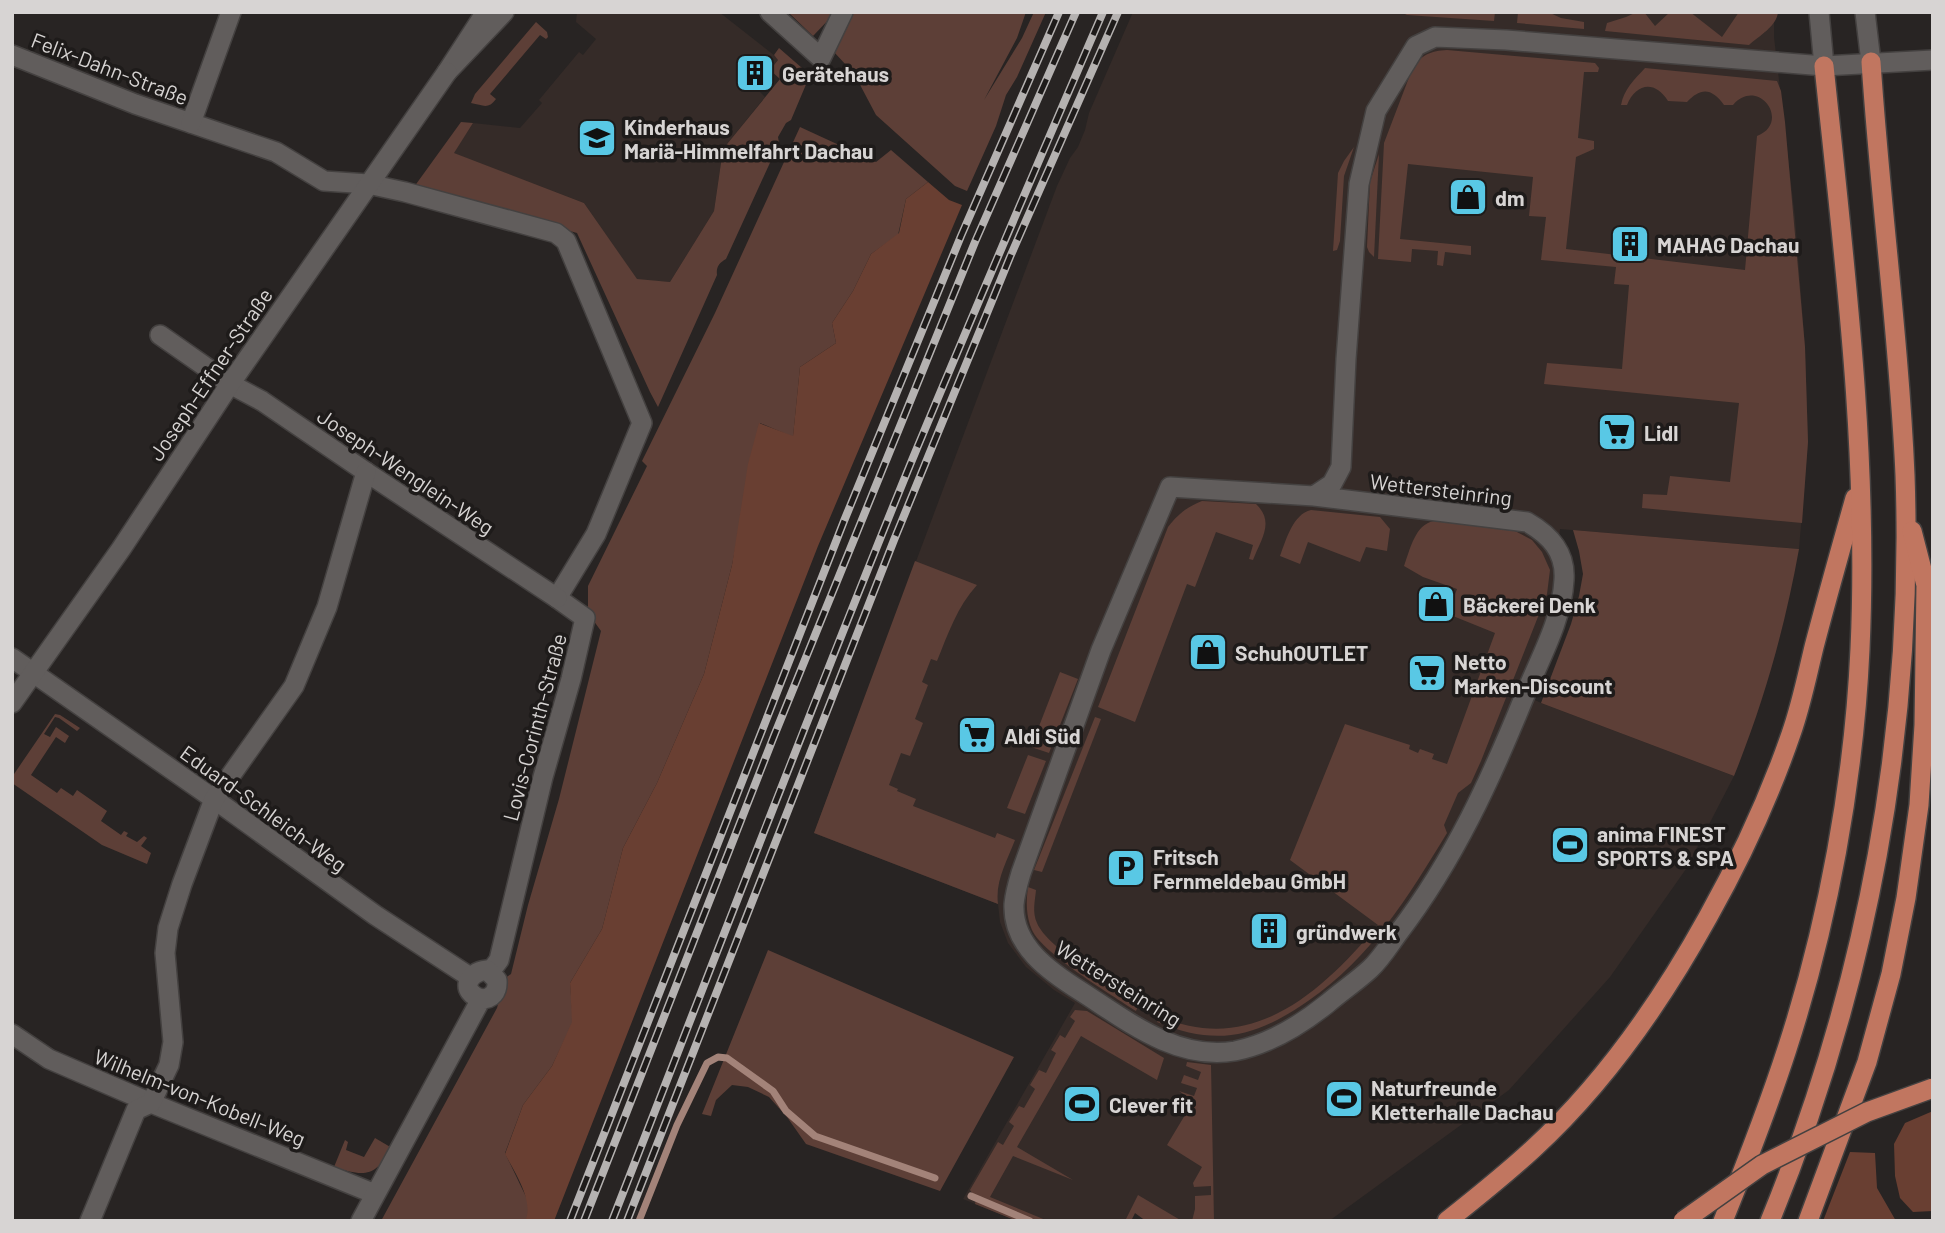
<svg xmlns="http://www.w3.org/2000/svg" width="1945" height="1233" font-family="Barlow,sans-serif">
<rect width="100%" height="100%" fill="#282423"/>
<g fill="#352b28">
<path d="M577,12h142l60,47 -23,29 9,9 -42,52 -9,62 -44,71 -33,-2 -53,-77 -131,-50 20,-30 47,5 22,-25 -3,-3 40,-48 4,3 13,-16 -20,-17z"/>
<path d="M1133,12h641v25l21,181 10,129 3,95 -9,107 -239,-20 -9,84 -28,81 18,9 193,73 -48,93 -76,108 -101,113 -180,131h-183l-11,-8 -4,8h-114l-54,-22 112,-196 -21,-13 -28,-23 -18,-24 -8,-21 -2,-18 -184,-71 243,-647 13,-28 8,-11 7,-17 4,-17z"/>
</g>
<g fill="#5d3f37">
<path d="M788,12h44l2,2 -21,22z"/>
<path d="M852,12h174l-9,26 -33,62 38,-62 12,-26h12l-29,65 -11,18 -10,31 -29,65 -12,-5 -79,-71 -18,-34 -12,-16 -12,-13z"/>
<path d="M1495,12l-1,9 -87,-6 -4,-2z"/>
<path d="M1518,12h30l13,6 23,4v7l-67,-6z"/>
<path d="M1637,12h7l11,14 15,-14h20l32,25 17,-25h39c-1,14 -19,24 -29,33l-144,-14 2,-8 19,-6z"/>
<path d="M536,22l11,10 1,5 -2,2 -6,-4 -50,59 6,5c-8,11 -13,6 -25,4l4,-9z"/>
<path d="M779,48l31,27 -19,45 -5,3 -8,14 1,6 -53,116c-7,4 -10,8 -9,16l-59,132 -8,-15 -73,-159 -163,-46 47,-65 12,1 -19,30 130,50 53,76 33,3 44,-71 9,-62 57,-70 -10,-9 8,-10 -4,-5z"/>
<path d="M1447,50l148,13 4,5 -1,4h-14l-6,66 16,3v8l-18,8 -10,92 179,21 12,-134c35,-14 1,-60 -24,-31h-9c-12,-17 -23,-18 -37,-3l-19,-1c-13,-21 -32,-18 -41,4h-6c3,-16 13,-25 24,-37l132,13 4,10 4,31 20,225 3,95 -6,81 -160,-15 1,-14 24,1 3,-19 60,6 9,-79 -195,-19 3,-21 75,6 7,-84 -15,-1 2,-17 -75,-7 5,-43 -17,-1 4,-39 -125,-13 -8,75 71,7v9l-26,-3 -2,14 -6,-1 1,-14 -26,-2 -1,13 -33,-3 6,-116 29,-76c10,-13 18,-16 34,-17z"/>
<path d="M800,127l76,35 15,-12 37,32 -22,17 -8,36 -27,19 -18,37 -21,32 4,20 -36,24 -7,70 -33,-14 -28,142 -28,109 -47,109 -34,65 -21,81 -32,54 3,39 -21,44 -29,39 -18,48 23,48v16l-3,4h-144l116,-213 8,-30 6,-4 17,-69 31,-106 42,-168 -13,-18v-27l59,-120 -5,-5 73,-148z"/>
<path d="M1354,147l-10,29 -4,65 -3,9 -4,1 5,-78 6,-12z"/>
<path d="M1379,154l-5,103 -5,-5 -2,-5 3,-65z"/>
<path d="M1202,501l54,3c19,18 5,35 -3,56l-4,-1 4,-14 -37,-13 -21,55 -8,-3 -52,138 -37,-15 70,-180c10,-13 19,-20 34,-26z"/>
<path d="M1311,510l69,7 10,12 -3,22 -21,-4 -6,15 -52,-20 -8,22 -20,-8c6,-16 13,-42 31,-46z"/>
<path d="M1434,521l81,10 17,9 10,12 8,18 -3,24 -66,167 -10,22 -13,10 -14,32 3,8c-39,64 -76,125 -139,168 -52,36 -91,46 -151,21l3,-6c91,41 162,-24 218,-91l-88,-65 55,-136 65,21 -1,4 9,4 2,-4 14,5 -2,5 15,5 48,-131 -47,-19 9,-25 -34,-12 -19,-11c6,-16 11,-42 30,-45z"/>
<path d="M1573,530l226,19c-14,78 -35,153 -65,227l-193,-73 30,-79 8,-28 4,-22 -4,-23z"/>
<path d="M915,561l62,24c-20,22 -29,49 -40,76l-6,-2 -9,23 6,3 -13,34 8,4 -13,33 -9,-3 -12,32 9,4 -1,2 19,8 -3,7 82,32 2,-5 18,7c-8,21 -20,41 -17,64l-184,-71z"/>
<path d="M1060,672l18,7 -29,74 -18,-6z"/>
<path d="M55,714l5,1 20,13 -3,3 -18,-13 -4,-1 -11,17 6,3 6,-10 13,9 -4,7 -9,-6 -25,38 26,18 4,-5 12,8 4,-6 30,21 -6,10 20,14 3,-4 4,2 -2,3 11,6 7,-6 3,2 -6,8 10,7 -4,11 -45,-19 -90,-62v-6z"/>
<path d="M1095,717l6,2 -59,153 -8,-2z"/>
<path d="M1028,755l18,6 -21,53 -18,-6z"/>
<path d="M1028,887l8,3c-1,11 -4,22 1,33 10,25 77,64 102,81l-3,7c-24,-16 -93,-57 -104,-81 -6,-14 -6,-28 -4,-43z"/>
<path d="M768,950l246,107 -74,134 -134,-47 -19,-27 -18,-20 -21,-10 -16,-2 -16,15 -5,16 -9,-2z"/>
<path d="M1075,1010l12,1 77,47 -7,22 -76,-44 -64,111 56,33 -60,-24 -23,41 58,24h-31l-42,-17 1,-5 -6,-9 28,-48 5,3 11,-19 -5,-4 10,-16 5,2 11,-19 -5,-4 9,-15 7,3 10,-20 -5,-3 9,-15 5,3 10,-17 -5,-4z"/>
<path d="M1187,1062l24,3 3,156h-22l3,-12v-13l16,-1v-9l-17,1 -1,-4 9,-16 -35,-22 21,-35 -4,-3 5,-9 -10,-7 15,5 3,-8 -16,-5 3,-8 14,5 3,-8 -15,-6z"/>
<path d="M375,1138l17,10c-17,29 -27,29 -58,19l11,-27 3,2 -2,8 18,7z"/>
<path d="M1138,1195l44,26h-36l-11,-8 -4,8h-6z"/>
</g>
<g fill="#693f32">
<path d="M928,182l21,18 13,5 -144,341 -264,675h-29c10,-19 -11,-50 -20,-67l18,-49 29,-39 20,-44 -2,-39 32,-54 21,-81 34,-65 47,-109 28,-109 16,-101 11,-41 34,13 7,-69 36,-24 -4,-20 21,-32 18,-37 28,-21 7,-34z"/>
<path d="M1933,1111v100l-20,1 -13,-14 -5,-22 -1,-32 11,-21z"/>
<path d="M1850,1152l25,1 2,35 19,33h-73z"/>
</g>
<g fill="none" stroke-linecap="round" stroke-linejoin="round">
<g stroke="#a38379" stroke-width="7">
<path d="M971,1196l59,25"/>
<path d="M639,1221l38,-96 30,-62 11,-6 9,1 46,33 13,20 29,25 120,42"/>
</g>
<g stroke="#444140" stroke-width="22">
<g id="minor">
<path d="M486,12l-39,60 57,-60"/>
<path d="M770,12l51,46 22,-46"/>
<path d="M12,55l123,49 141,48 48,29 44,3 37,8 151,41 10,8 76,182 -46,111 -39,64 28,20 -14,61 -28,98 -44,183 -9,12"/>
<path d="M191,123l40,-111"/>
<path d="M160,335l70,49 32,17 104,71 191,126"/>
<path d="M1314,496l213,26c23,13 39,30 37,58 -2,40 -24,78 -39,115 -34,84 -71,165 -126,237 -9,12 -18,27 -29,37 -13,12 -28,22 -42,34 -26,21 -58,41 -93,48 -58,10 -108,-30 -153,-59 -32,-20 -70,-46 -68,-88 1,-10 4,-21 7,-31l80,-223 69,-163 144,9 18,-12 9,-17 5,-108 13,-175 17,-73 40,-65 19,-9 71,3 318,26 109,-6"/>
<path d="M12,658l202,141 161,116 95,62"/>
<path d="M12,703l109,-154 109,-165 217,-312"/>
<path d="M12,1034l37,25 102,44 224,91"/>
<path d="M90,1221l46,-111 15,-7 18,-38 4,-23 -8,-89 3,-25 14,-44 32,-85 80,-113 33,-79 39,-135"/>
<path d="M361,1221l120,-222c-21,-7 -15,-27 6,-29l10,10c1,12 -5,19 -16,19"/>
</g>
</g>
<g stroke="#444140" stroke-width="22">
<g id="secondary">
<path d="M1819,12l5,54"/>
<path d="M1865,12l6,50"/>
</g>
</g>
<g stroke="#444140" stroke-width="22">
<g id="trunk">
<path d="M1447,1221c29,-23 59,-47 86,-72 72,-66 128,-147 175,-232 33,-59 61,-119 83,-183 10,-28 16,-58 23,-87 13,-50 27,-99 41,-149"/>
<path d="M1723,1221c23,-57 45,-113 64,-172 41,-126 67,-268 73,-400 9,-195 -16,-390 -36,-583"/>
<path d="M1770,1221c97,-237 144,-490 135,-746 -6,-138 -25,-275 -34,-413"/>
<path d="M1808,1221l59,-159 24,-88 15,-76 13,-93 5,-80 2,-140 -14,-54"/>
</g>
</g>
<use href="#minor" stroke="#615d5c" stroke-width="19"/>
<use href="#secondary" stroke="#615d5c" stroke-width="19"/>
<use href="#trunk" stroke="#c17660" stroke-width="19"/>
<g stroke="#b5b2b1" stroke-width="8">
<g id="rail">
<path d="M570,1221l274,-700 117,-285 98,-224"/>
<path d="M584,1221l190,-485 201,-494 101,-230"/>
<path d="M612,1221c99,-253 196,-506 298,-756 63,-152 128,-302 193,-453"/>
<path d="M627,1221l267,-681 116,-283 108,-245"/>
</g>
</g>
<use href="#rail" stroke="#1e1b1a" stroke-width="5" stroke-dasharray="16" stroke-linecap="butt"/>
<g stroke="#444140" stroke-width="22" stroke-linecap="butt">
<path id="trunk-bridge" d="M1683,1221l79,-56 105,-53 66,-24"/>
</g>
<use href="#trunk-bridge" stroke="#c17660" stroke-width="19"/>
</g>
<defs>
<g id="building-square" transform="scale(2.0125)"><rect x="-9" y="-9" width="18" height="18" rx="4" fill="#59c8e5" stroke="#1e1b1a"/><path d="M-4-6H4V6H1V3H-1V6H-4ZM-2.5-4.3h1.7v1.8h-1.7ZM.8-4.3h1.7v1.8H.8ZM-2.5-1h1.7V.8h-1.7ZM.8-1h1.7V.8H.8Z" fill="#111"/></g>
<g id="school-square" transform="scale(2.0125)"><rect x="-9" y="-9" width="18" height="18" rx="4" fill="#59c8e5" stroke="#1e1b1a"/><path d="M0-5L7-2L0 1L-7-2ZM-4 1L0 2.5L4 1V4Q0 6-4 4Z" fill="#111"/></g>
<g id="shop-square" transform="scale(2.0125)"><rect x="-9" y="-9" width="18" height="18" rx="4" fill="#59c8e5" stroke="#1e1b1a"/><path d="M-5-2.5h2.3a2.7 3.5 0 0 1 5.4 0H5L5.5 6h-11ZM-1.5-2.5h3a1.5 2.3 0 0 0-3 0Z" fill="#111"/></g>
<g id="supermarket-square" transform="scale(2.0125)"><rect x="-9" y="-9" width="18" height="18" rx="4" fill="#59c8e5" stroke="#1e1b1a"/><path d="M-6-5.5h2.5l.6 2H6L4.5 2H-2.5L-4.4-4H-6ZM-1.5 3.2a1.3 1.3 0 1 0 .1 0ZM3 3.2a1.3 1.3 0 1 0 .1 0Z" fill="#111"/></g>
<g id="stadium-square" transform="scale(2.0125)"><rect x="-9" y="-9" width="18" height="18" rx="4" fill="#59c8e5" stroke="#1e1b1a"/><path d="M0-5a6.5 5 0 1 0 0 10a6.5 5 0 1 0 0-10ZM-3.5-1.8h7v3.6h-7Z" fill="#111"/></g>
<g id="parking-square" transform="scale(2.0125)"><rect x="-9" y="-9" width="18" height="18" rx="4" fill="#59c8e5" stroke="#1e1b1a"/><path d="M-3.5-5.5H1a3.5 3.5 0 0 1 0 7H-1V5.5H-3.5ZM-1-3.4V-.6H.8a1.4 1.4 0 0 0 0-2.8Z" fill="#111"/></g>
</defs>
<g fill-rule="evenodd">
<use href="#building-square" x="755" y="73"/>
<use href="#school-square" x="597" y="138"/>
<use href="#shop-square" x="1468" y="197"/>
<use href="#building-square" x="1630" y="244"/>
<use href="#supermarket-square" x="1617" y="432"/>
<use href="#shop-square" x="1436" y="604"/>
<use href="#shop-square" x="1208" y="652"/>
<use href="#supermarket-square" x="1427" y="673"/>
<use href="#supermarket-square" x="977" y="735"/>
<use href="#stadium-square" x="1570" y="845"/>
<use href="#parking-square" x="1126" y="868"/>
<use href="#building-square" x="1269" y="931"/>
<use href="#stadium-square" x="1344" y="1099"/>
<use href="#stadium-square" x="1082" y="1104"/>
</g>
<g text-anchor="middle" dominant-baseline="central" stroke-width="7" stroke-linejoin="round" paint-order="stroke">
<g font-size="21" fill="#d7d4d3" stroke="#1e1b1a">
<text transform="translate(110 68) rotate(21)">Felix-Dahn-Straße</text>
<text transform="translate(210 374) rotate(-56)">Joseph-Effner-Straße</text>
<text transform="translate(406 471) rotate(34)">Joseph-Wenglein-Weg</text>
<text transform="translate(1441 489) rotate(7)">Wettersteinring</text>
<text transform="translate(534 727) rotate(-75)">Lovis-Corinth-Straße</text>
<text transform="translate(264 808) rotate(36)">Eduard-Schleich-Weg</text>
<text transform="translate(1119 983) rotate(32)">Wettersteinring</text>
<text transform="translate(200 1097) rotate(22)">Wilhelm-von-Kobell-Weg</text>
</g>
<g font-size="21" font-weight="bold" fill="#d7d4d3" stroke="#1e1b1a" text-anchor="start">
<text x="782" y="73">Gerätehaus</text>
<text x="624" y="126">Kinderhaus<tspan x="624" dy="24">Mariä-Himmelfahrt Dachau</tspan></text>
<text x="1495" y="197">dm</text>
<text x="1657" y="244">MAHAG Dachau</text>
<text x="1644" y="432">Lidl</text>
<text x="1463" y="604">Bäckerei Denk</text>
<text x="1235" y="652">SchuhOUTLET</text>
<text x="1454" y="661">Netto<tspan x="1454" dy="24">Marken-Discount</tspan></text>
<text x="1004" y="735">Aldi Süd</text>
<text x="1597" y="833">anima FINEST<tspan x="1597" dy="24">SPORTS &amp; SPA</tspan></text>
<text x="1153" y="856">Fritsch<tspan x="1153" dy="24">Fernmeldebau GmbH</tspan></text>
<text x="1296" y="931">gründwerk</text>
<text x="1371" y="1087">Naturfreunde<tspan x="1371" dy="24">Kletterhalle Dachau</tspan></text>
<text x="1109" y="1104">Clever fit</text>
</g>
</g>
<rect width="1945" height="1233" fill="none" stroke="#d7d4d3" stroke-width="28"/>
</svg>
